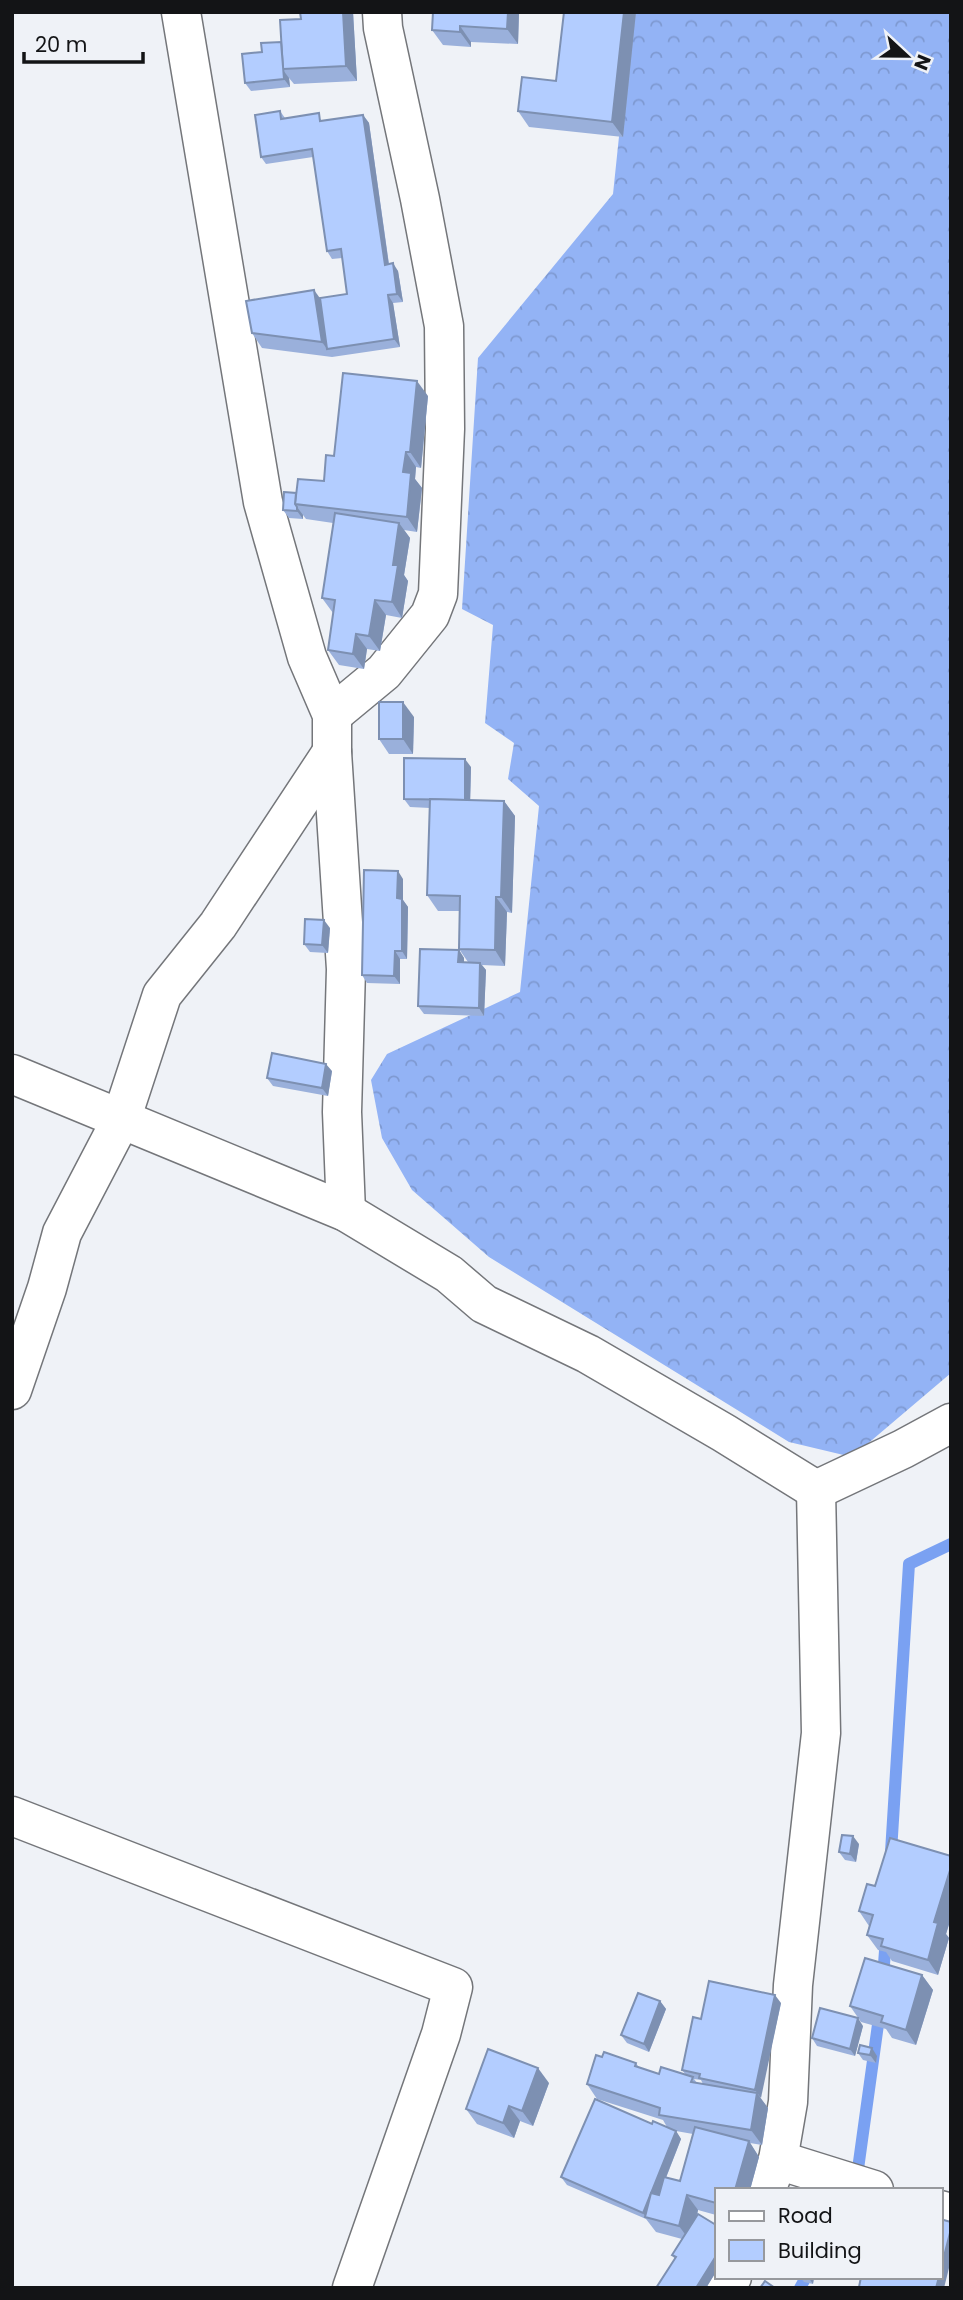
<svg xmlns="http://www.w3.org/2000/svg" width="963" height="2300" font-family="Poppins,sans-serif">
<defs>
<pattern id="forest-crowns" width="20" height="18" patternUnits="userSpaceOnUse" patternTransform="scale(1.75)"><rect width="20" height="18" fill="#93b3f5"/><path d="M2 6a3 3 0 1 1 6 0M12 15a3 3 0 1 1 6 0" fill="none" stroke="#7e99d1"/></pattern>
</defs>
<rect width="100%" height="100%" fill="#eff2f7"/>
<path fill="url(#forest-crowns)" d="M632,12h319v1361l-99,84 -63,-15 -300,-185 -77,-67 -30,-52 -11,-58 16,-26 133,-62 19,-186 -31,-27 6,-36 -29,-20 8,-98 -31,-16 16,-251 135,-164z"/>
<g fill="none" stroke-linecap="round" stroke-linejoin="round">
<g stroke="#7aa1f2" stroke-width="12">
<path d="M891,1852l18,-288 42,-20"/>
<path d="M883,1978l3,-41"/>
<path d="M854,2178l4,-9 22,-159"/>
<path d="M800,2288l6,-11"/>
</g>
<g stroke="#74767a" stroke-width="41">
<g id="minor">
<path d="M181,12l82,490 44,155 25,58v37l14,217 -4,143 4,100"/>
<path d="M332,715l52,-43 46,-57 8,-21 7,-165 -1,-103 -24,-127 -37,-171 -1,-16"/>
<path d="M12,1074l334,138 103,62 35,30 104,50 136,79 92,57"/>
<path d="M12,1390l35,-102 15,-55 59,-113 41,-125 56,-70 114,-173"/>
<path d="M816,1490l87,-41 48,-26"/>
<path d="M12,1816l441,171 -12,47 -89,254"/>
<path d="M778,2160l96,30"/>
<path d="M766,2190l12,-30 10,-58 5,-117 28,-252 -5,-243"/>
<path d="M940,2210l11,3"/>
<path d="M726,2288l6,-11"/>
</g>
</g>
<use href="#minor" stroke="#fff" stroke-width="38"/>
</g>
<g fill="#9ab0db" fill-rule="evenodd">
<path d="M300,12h53l4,69 -63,3 -5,-6 1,9 -39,4 -6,-8 17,-31 19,-10 20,-23z"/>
<path d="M519,12l-1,32 -47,-2v5l-28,-2 -11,-15z"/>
<path d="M564,12h72l-13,125 -94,-10 -11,-16 38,-30z"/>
<path d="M280,111l5,7 39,3 39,-6 6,8 20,141 9,7 5,31 -10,1 7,44 -68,10 -70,-9 -10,-15 68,-34 27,-5 -5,-36 -10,1 -5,-8 -14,-94 -47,7 -5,-7z"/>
<path d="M428,396l-7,72 -5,-1 -1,12 7,9 -5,44 -13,-2 6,8 -6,37 4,6 -6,37 -16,-3 -6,36 -13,-2 -3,20 -25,-4 -11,-15 5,-37 -11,-15 11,-75 -27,-4 -3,-4v4l-14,-1 -6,-8 13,-17 28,-12 10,-25z"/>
<path d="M414,717l-1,37h-24l-10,-15z"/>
<path d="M471,767l-1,33 34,1 11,15 -3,97 -5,-1 -2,54 -23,-1 4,5 -2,46 -60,-2 -6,-8 41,-56 5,8v4h4l-9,-13 1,-38h-22l-11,-16 3,-87 -20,-1 -6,-8z"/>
<path d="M403,879v21l5,7 -1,52h-7v25l-33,-1 -5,-8z"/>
<path d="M330,928l-2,25 -18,-1 -6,-8z"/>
<path d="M332,1071l-4,25 -55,-10 -6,-8z"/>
<path d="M859,1844l-3,18 -11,-2 -6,-8z"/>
<path d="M951,1856v62l-5,16 3,4 -11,37 -46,-14 -6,-9 -8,-2 -11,-15 2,-9 -10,-15 16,-25z"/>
<path d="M922,1975l11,15 -17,55 -24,-7 -6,-9 -25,-7 -11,-16z"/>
<path d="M660,2001l6,8 -17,43 -22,-9 -6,-8z"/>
<path d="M781,2003l-21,95 8,10 -6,37 -12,-2 9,14 -9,33h-34v25l-18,-5 -1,6 19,9v47l-10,16 -31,-29 -3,-4 10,-16 -26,-7 -10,-13 -79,-34 -6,-8 91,-53 15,3 -4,-7 -66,-21 -10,-15 15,-27 34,6 3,5 20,6 27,1 -4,-5 19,-51zM694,2079l7,1 2,4 -6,-1zM676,2131l17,3 -13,47 -14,-3 15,-39z"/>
<path d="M863,2026l-8,30 -38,-10 -5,-8z"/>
<path d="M858,2053l19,3 -1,7 -13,-3z"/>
<path d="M549,2083l-16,43 -13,-5 -6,17 -37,-14 -11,-15z"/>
<path d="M800,2277h14l-1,7 -9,-2z"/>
</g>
<g fill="#7d90b2">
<path d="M343,12h10l4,69 -11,-15z"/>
<path d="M508,12h11l-1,32 -11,-15z"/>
<path d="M624,12h12l-13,125 -11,-15z"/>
<path d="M460,26l11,16v5l-11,-15z"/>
<path d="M283,70l6,8 1,9 -6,-8z"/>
<path d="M363,115l6,8 21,150 -5,-8z"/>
<path d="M393,263l5,8 5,31 -6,-8z"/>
<path d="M314,290l11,15 2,44 -5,-7z"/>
<path d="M388,295l5,8 7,44 -6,-8z"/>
<path d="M417,381l11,15 -7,72 -11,-16z"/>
<path d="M406,452l10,15 -1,12 7,9 -5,44 -10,-15 -4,-45z"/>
<path d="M297,507l6,8v4l-6,-8z"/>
<path d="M399,523l11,15 -6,37 4,6 -6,37 -10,-16 1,-37z"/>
<path d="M375,600l11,15 -6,36 -11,-15z"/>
<path d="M356,634l11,15 -3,20 -11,-15z"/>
<path d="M403,702l11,15 -1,37 -10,-15z"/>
<path d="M465,759l6,8 -1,41 -5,-8z"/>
<path d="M504,801l11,15 -3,97 -11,-16z"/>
<path d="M398,871l5,8v21l5,7 -1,52 -5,-8 -5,-53z"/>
<path d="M496,897l11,15 -2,54 -10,-16z"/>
<path d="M324,920l6,8 -2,25 -6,-8z"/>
<path d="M459,950l5,8v12l-6,-8z"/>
<path d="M395,951l5,8v25l-6,-8z"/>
<path d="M480,963l6,7 -2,46 -5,-8z"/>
<path d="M326,1064l6,7 -4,25 -6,-8z"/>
<path d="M853,1836l6,8 -3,18 -6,-8z"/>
<path d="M951,1867v51l-5,16 3,4 -11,37 -10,-15 6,-38z"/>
<path d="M922,1975l11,15 -17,55 -10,-15z"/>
<path d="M775,1995l6,8 -20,95 -6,-8z"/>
<path d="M660,2001l6,8 -17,43 -5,-8z"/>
<path d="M858,2018l5,8 -8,30 -5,-7z"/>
<path d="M872,2048l5,8 -1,7 -6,-8z"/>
<path d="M538,2068l11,15 -16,43 -11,-15z"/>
<path d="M757,2093l11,15 -6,37 -11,-15z"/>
<path d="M509,2106l11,15 -6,17 -11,-15z"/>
<path d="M676,2131l5,8 -31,79h-3l-4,-5z"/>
<path d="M749,2141l10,16 -9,33h-15z"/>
<path d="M687,2195l11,15 -8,31 -11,-15z"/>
<path d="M951,2229v31l-7,28h-8l3,-11h1v-5z"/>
<path d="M716,2256v16l-10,16h-10z"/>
<path d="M808,2277h6l-1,7z"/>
</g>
<g fill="#b3cdff" stroke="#7d90b2" stroke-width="2">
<path d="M300,12h43l3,54 -63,3 -3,-49 21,-1z"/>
<path d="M433,12h75l-1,17 -47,-3v6l-28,-2z"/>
<path d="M564,12h60l-12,110 -94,-11 4,-34 34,4z"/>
<path d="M281,42l3,37 -39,4 -3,-29 20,-2 -1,-9z"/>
<path d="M280,111l1,8 38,-6 1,8 43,-6 22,150 8,-2 4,31 -9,1 6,44 -67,10 -7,-51 27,-4 -6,-45 -14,2 -15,-102 -51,8 -6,-42z"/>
<path d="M314,290l8,52 -70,-9 -6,-32z"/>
<path d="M343,373l74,8 -7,71h-4l-3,20 8,1 -4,44 -112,-13 3,-25 26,2 2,-26 8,1z"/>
<path d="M284,492l12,1 -1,11 2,3v4l-14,-1z"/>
<path d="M335,513l64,10 -6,42h5l-6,37 -17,-2 -6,36 -13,-2 -3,20 -25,-4 7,-50 -13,-2z"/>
<rect x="379" y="702" width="24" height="37"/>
<path d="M404,758l61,1v41l-61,-1z"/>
<path d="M430,799l74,2 -3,96h-5l-1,53 -36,-1 1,-53 -33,-1z"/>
<path d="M364,870l34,1 -1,27 5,1v52h-7l-1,25 -32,-1z"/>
<path d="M305,919l19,1 -2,25 -18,-1z"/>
<path d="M420,949l39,1 -1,12 22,1 -1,45 -61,-2z"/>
<path d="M272,1053l54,11 -4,24 -55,-10z"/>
<path d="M842,1835l11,1 -3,18 -11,-2z"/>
<path d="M890,1838l61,18v11l-17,55 4,1 -10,37 -47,-14 2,-7 -16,-4 6,-20 -14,-4 8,-27 8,2z"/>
<path d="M865,1958l57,17 -16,55 -25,-8 2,-6 -33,-10z"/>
<path d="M709,1981l66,14 -20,95 -56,-12 1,-4 -18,-4 11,-53 8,2z"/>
<path d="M638,1993l22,8 -16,43 -23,-9z"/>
<path d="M820,2008l38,10 -8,31 -38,-11z"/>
<path d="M860,2045l12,3 -2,7 -12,-2z"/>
<path d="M488,2049l50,19 -16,43 -13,-5 -6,17 -37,-14z"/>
<path d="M604,2052l32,11 -1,3 24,8 2,-7 32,10 -2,5 66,11 -6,37 -92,-15 1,-7 -73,-24 9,-29 6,2z"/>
<path d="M595,2099l57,25 1,-3 23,10 -33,82 -82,-36z"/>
<path d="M695,2127l54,14 -14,49h-19v13l-29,-8 -8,31 -34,-9 6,-24 8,2 5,-18 16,4z"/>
<path d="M698,2214l18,11v31l-20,32h-40l20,-31 -4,-2z"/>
<path d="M940,2219l11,3v7l-11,43z"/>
<path d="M861,2277h78l-3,11h-73l-4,-1z"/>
<path d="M765,2281l10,7h-15z"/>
</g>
<rect width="963" height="2300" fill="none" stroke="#131416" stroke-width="28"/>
<rect x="715" y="2188" width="228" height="91" fill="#eff2f7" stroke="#97999d" stroke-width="2"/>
<rect x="729" y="2211" width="35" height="10" fill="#ffffff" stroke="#97999d" stroke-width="2"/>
<text x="778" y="2223" font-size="21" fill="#131416">Road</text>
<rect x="729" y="2240" width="35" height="21" fill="#b3cdff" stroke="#97999d" stroke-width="2"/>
<text x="778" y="2258" font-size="21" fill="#131416">Building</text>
<g transform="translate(907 56) rotate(112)" stroke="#eff2f7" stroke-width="5" paint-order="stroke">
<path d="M0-5L12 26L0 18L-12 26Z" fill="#131416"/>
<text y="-10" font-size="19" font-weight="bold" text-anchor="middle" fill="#131416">N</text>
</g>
<path d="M24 52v10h119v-10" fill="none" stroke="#131416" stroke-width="3.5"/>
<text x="35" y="52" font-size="21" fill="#131416" stroke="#eff2f7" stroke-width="5" paint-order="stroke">20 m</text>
</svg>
